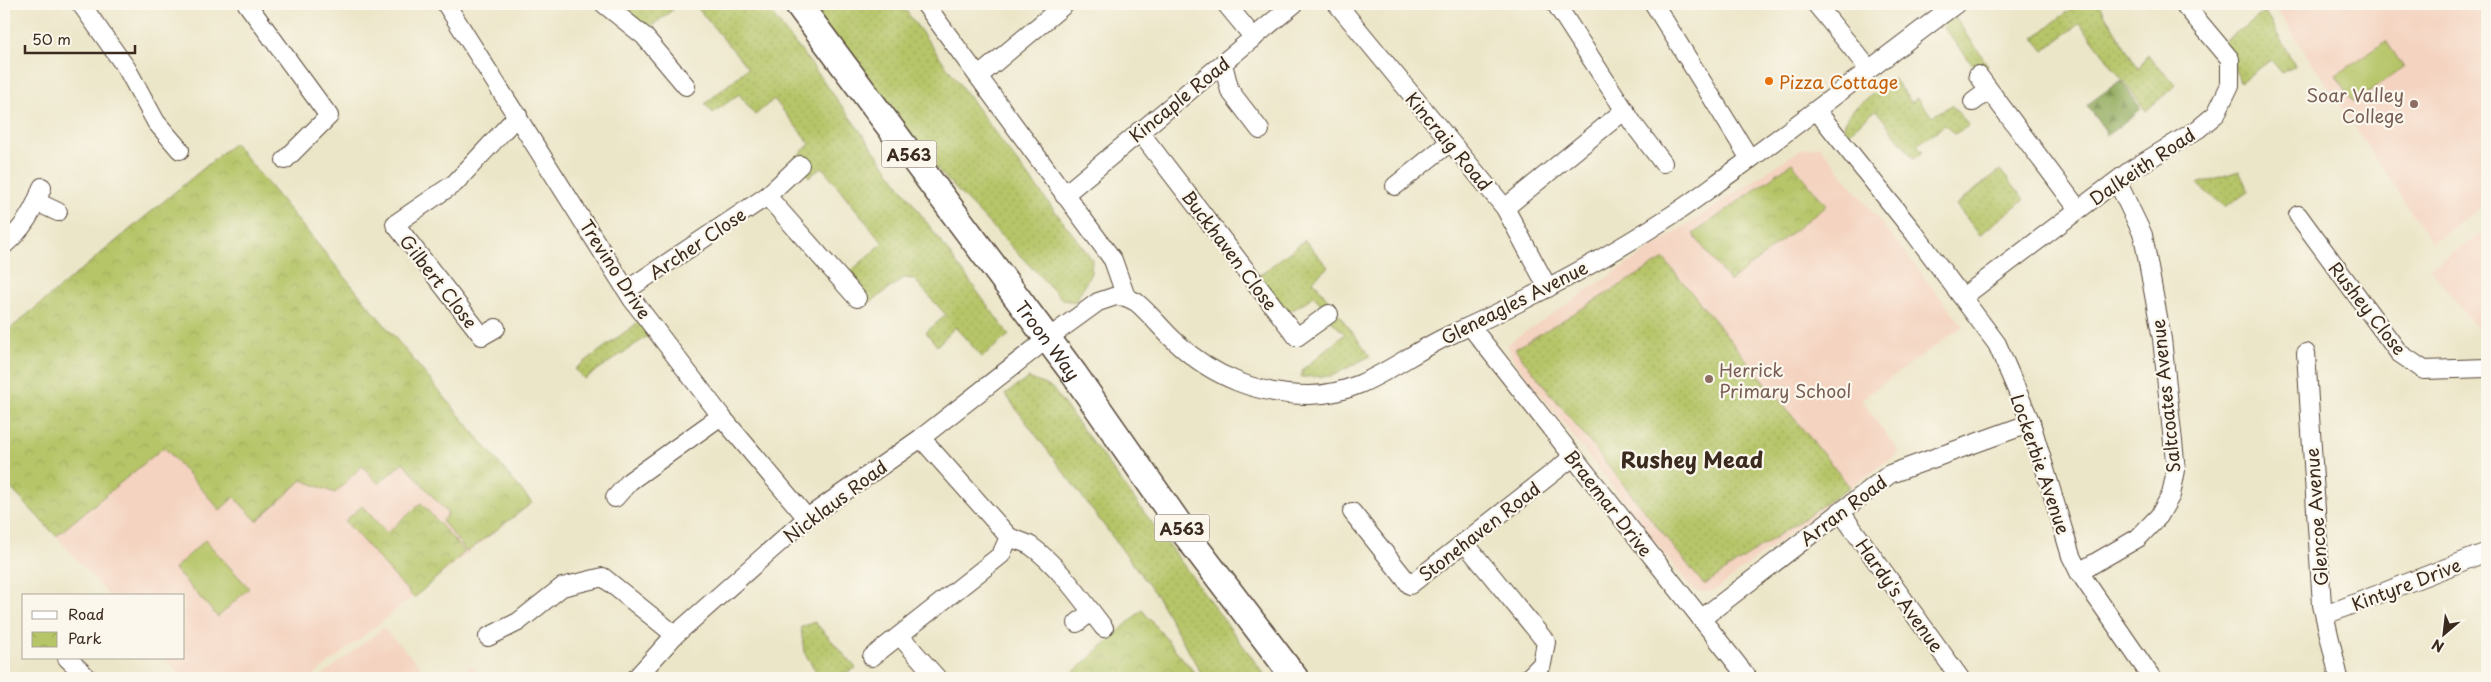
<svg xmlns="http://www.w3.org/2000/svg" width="2491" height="682" font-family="'Playpen Sans',sans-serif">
<defs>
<pattern id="grass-dots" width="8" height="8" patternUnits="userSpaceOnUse" patternTransform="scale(1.25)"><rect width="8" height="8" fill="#b6c568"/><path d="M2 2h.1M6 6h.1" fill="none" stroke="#9da95a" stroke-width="1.8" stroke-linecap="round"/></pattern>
<pattern id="forest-firs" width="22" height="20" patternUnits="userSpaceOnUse" patternTransform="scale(1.25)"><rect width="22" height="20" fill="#90aa5c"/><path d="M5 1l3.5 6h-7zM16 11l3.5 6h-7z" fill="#778b4b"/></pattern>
<pattern id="park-crowns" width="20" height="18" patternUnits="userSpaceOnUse" patternTransform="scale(1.25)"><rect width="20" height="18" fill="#b6c568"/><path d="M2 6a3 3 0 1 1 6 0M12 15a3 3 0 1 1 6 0" fill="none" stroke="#9da95a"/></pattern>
</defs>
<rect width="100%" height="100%" fill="#fbf7ec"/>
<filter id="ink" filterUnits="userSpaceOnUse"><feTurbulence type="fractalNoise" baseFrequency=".02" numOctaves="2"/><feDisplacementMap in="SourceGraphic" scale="10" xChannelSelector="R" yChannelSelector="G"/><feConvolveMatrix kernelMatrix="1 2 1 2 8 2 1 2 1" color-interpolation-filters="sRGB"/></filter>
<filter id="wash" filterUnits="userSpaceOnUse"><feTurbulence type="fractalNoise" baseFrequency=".0096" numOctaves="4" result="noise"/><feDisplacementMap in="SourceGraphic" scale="20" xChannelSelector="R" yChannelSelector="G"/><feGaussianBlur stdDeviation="1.12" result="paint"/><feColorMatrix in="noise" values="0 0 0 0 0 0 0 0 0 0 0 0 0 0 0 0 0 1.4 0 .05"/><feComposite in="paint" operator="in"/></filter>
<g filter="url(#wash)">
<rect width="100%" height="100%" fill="#ece6c9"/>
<g fill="#f4d3c0">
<path d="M2273,4h214v200l-55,39z"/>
<path d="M1820,146l143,180 -102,73 38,54 -53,37 -132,101 -14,1 -9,-4 -178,-229 -6,-15 293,-194z"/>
<path d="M2487,229v113l-57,-74z"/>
<path d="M354,290l178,213 -222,175h-127l-18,-20h19v-62h-75l-53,-60z"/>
<path d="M383,628l49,50h-113z"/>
<path d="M471,665l13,13h-28z"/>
</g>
<g fill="url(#grass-dots)" stroke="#787843">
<path d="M613,4h67l-37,29z"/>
<path d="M694,4h70l47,60 198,271 -27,22 -27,-30 -18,19 -11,-14 20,-17 -32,-36 -10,-1 -39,28 -23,-27 41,-36 -61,-76 -13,10 -15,-18 16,-15 -36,-45 -19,16 -16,-21 -26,19 -8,-9 43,-36z"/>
<path d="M804,4h97l103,141 88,114 -1,14 -16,29 -12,-2 -168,-174z"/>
<path d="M2077,4h21l41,65 8,-14 29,30 -30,26 -66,-88 -36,28 -10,-13z"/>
<path d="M1950,10l38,55 -9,7 -42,-52z"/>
<path d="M2265,12l30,54 -13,7 -11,-13 -31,22 -6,-18 -14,-20z"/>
<path d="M1893,78l18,24 6,-4 15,18 20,-11 17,21 -15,8 -9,-9 -28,20 6,7 -9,7 -38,-49 -33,27 -2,-5 9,-20z"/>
<path d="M2000,170l24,29 -44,36 -24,-30z"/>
<path d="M2239,171l10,21 -25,15 -27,-23z"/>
<path d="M1305,240l23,27 -15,13 57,76 -38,20 -31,1 2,-8 42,-35 -15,-14 -1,-6 -15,-18 -32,21 -29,-37z"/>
<path d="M1664,259l186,228 -146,98 -189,-236z"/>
<path d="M644,318l7,16 -67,45 -9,-10z"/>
<path d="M1029,378l23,10 215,290h-63l-47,-82 -152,-202z"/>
<path d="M815,622l41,46 -22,10h-14l-16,-26 -3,-25z"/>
</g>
<path fill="url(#forest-firs)" stroke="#666a3d" d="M2121,80l20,29 -35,27 -1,-6 -18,-25z"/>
<g fill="url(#park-crowns)" stroke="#787843">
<path d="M234,143l298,360 -65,49 -25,-31 6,-7 -45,-52 -24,22 -17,-18 -27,27 -33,-13 -45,41 -23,-24 -14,13 -56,-63 -108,89 -52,-55v-147z"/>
<path d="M1792,163l34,42 -96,77 -37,-48z"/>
<path d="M421,503l44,49 -51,46 -69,-77 17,-15 25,27z"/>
<path d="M1142,610l57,68h-132z"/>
</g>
<g fill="#b6c568" stroke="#787843">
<path d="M2386,41l18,27 -50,34 -18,-27z"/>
<path d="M205,540l44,48 -31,29 -44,-48z"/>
</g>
</g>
<g filter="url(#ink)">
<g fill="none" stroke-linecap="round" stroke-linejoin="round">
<g stroke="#564638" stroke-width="20">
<g id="minor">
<path d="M81,4l46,65 29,53 24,28"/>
<path d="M247,4l82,112 -44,44"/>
<path d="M446,4l186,295 89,117 86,102"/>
<path d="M604,4l40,32 42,50"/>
<path d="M925,4l188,256 13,37"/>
<path d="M1226,4l28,34"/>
<path d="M1337,4l168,204 43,80"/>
<path d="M1556,4l78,121 29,38"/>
<path d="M1654,4l96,155"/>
<path d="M1816,4l53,65"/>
<path d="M1223,64l7,27 30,39"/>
<path d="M1978,75l100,134"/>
<path d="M979,76l86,-72"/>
<path d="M1973,102l16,-12"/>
<path d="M1817,111l98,123 82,110 34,79 40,133 8,16 73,106"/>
<path d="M1139,131l158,206 32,-23"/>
<path d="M1395,186l55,-44"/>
<path d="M1064,195l230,-191"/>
<path d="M767,196l90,102"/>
<path d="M37,202l21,10"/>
<path d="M1505,208l120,-98"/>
<path d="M2298,215l101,138 25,17 63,-2"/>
<path d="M4,245c18,-15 31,-36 38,-58"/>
<path d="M627,290l140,-94 33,-31"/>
<path d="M1963,297l168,-127 67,-41 18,-15 14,-29v-26l-46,-55"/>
<path d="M1471,327l277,351"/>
<path d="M496,328l-14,8 -87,-112 60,-41 63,-68"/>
<path d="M2306,353l16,252 17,73"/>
<path d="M615,498l15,-17 91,-65"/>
<path d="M1840,511l120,167"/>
<path d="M1352,512l58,73 163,-128"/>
<path d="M1009,537c7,3 16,5 22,9 29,21 51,54 73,82"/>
<path d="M1464,542l82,100 -4,22 -14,14"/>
<path d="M2079,572l59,-34 21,-22 12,-21 5,-25 -14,-131 -19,-104 -26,-54"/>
<path d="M2325,615l162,-63"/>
<path d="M1701,619l189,-145 141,-51"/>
<path d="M1077,623l14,-11"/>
<path d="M900,636l37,42"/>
<path d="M488,637l30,-15 44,-35 41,-10 72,58"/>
<path d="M872,657l129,-102 8,-18 -88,-99"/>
<path d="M67,658l21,20"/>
<path d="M636,678l39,-43 132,-117 114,-80 126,-99 51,-37 18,-6 10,1 10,5c15,12 26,28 41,41 36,34 82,52 132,52 55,0 94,-39 141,-60 76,-34 152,-74 222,-120 22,-14 42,-30 63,-45 75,-54 147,-111 221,-166"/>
</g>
</g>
<g stroke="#564638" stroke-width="29">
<g id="highway">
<path id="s1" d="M798,4l276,370 113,162 108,142"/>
</g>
</g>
<use href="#minor" stroke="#fff" stroke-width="18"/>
<use href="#highway" stroke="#fff" stroke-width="26"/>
</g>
</g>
<circle fill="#e8710a" stroke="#fbf7ec" stroke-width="2" cx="1769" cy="81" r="5"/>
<g fill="#8d6e63" stroke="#fbf7ec" stroke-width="2">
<circle cx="2414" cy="104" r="5"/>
<circle cx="1709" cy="379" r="5"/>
</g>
<g text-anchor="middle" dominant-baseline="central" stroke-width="4.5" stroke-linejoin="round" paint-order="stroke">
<g fill="#fbf7ec" stroke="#75685c" stroke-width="1">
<rect x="881.5" y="140.5" width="55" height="27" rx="4"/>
<rect x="1154.5" y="514.5" width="55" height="27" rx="4"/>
</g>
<g font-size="16" font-weight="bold" fill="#3b2a1e">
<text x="909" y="154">A563</text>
<text x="1182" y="528">A563</text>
</g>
<g font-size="18" fill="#c56008" stroke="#fbf7ec" text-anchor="start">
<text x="1779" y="81">Pizza Cottage</text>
</g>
<g font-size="18" fill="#785e54" stroke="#fbf7ec" text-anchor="end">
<text x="2404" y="94">Soar Valley<tspan x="2404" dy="21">College</tspan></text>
<text x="1719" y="369" text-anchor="start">Herrick<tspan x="1719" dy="21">Primary School</tspan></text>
</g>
<g font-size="18" fill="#3b2a1e" stroke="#fbf7ec">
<text transform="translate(1179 99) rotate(-39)">Kincaple Road</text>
<text transform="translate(1449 141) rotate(50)">Kincraig Road</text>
<text transform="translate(2142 166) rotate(-34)">Dalkeith Road</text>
<text transform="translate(697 243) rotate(-34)">Archer Close</text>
<text transform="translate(1230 250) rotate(53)">Buckhaven Close</text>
<text transform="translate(616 269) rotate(57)">Trevino Drive</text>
<text transform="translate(439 281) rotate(52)">Gilbert Close</text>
<text transform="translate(1514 302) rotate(-27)">Gleneagles Avenue</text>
<text transform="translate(2368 308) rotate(52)">Rushey Close</text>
<text stroke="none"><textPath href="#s1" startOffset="419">Troon Way</textPath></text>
<text transform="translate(2165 396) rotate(-96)">Saltcoates Avenue</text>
<text transform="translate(2041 464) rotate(71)">Lockerbie Avenue</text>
<text transform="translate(835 501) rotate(-37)">Nicklaus Road</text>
<text transform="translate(1609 503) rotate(52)">Braemar Drive</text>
<text transform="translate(1843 510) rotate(-37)">Arran Road</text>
<text transform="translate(2316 517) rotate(-94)">Glencoe Avenue</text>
<text transform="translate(1479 531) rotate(-38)">Stonehaven Road</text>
<text transform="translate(2406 584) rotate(-21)">Kintyre Drive</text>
<text transform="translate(1900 595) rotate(54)">Hardy's Avenue</text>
</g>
<g font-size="22" font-weight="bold" fill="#3b2a1e" stroke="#fbf7ec">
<text x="1692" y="458">Rushey Mead</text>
</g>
</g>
<rect width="2491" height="682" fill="none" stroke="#fbf7ec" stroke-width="20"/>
<rect x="22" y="594" width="162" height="65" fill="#fbf7ec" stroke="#aea59a"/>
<rect x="32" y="611" width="25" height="8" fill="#ffffff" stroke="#aea59a"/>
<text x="68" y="620" font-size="15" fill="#3b2a1e">Road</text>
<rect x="32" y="632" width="25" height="15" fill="url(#park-crowns)" stroke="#aea59a"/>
<text x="68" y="644" font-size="15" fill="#3b2a1e">Park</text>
<g transform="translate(2444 634) rotate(208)" stroke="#fbf7ec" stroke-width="4" paint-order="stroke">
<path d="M0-4L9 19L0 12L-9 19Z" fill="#3b2a1e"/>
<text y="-8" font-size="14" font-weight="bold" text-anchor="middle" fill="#3b2a1e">N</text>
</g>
<path d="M25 45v8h110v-8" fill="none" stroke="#3b2a1e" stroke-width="2.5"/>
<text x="32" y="45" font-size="15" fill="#3b2a1e" stroke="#fbf7ec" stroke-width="4" paint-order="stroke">50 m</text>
</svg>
